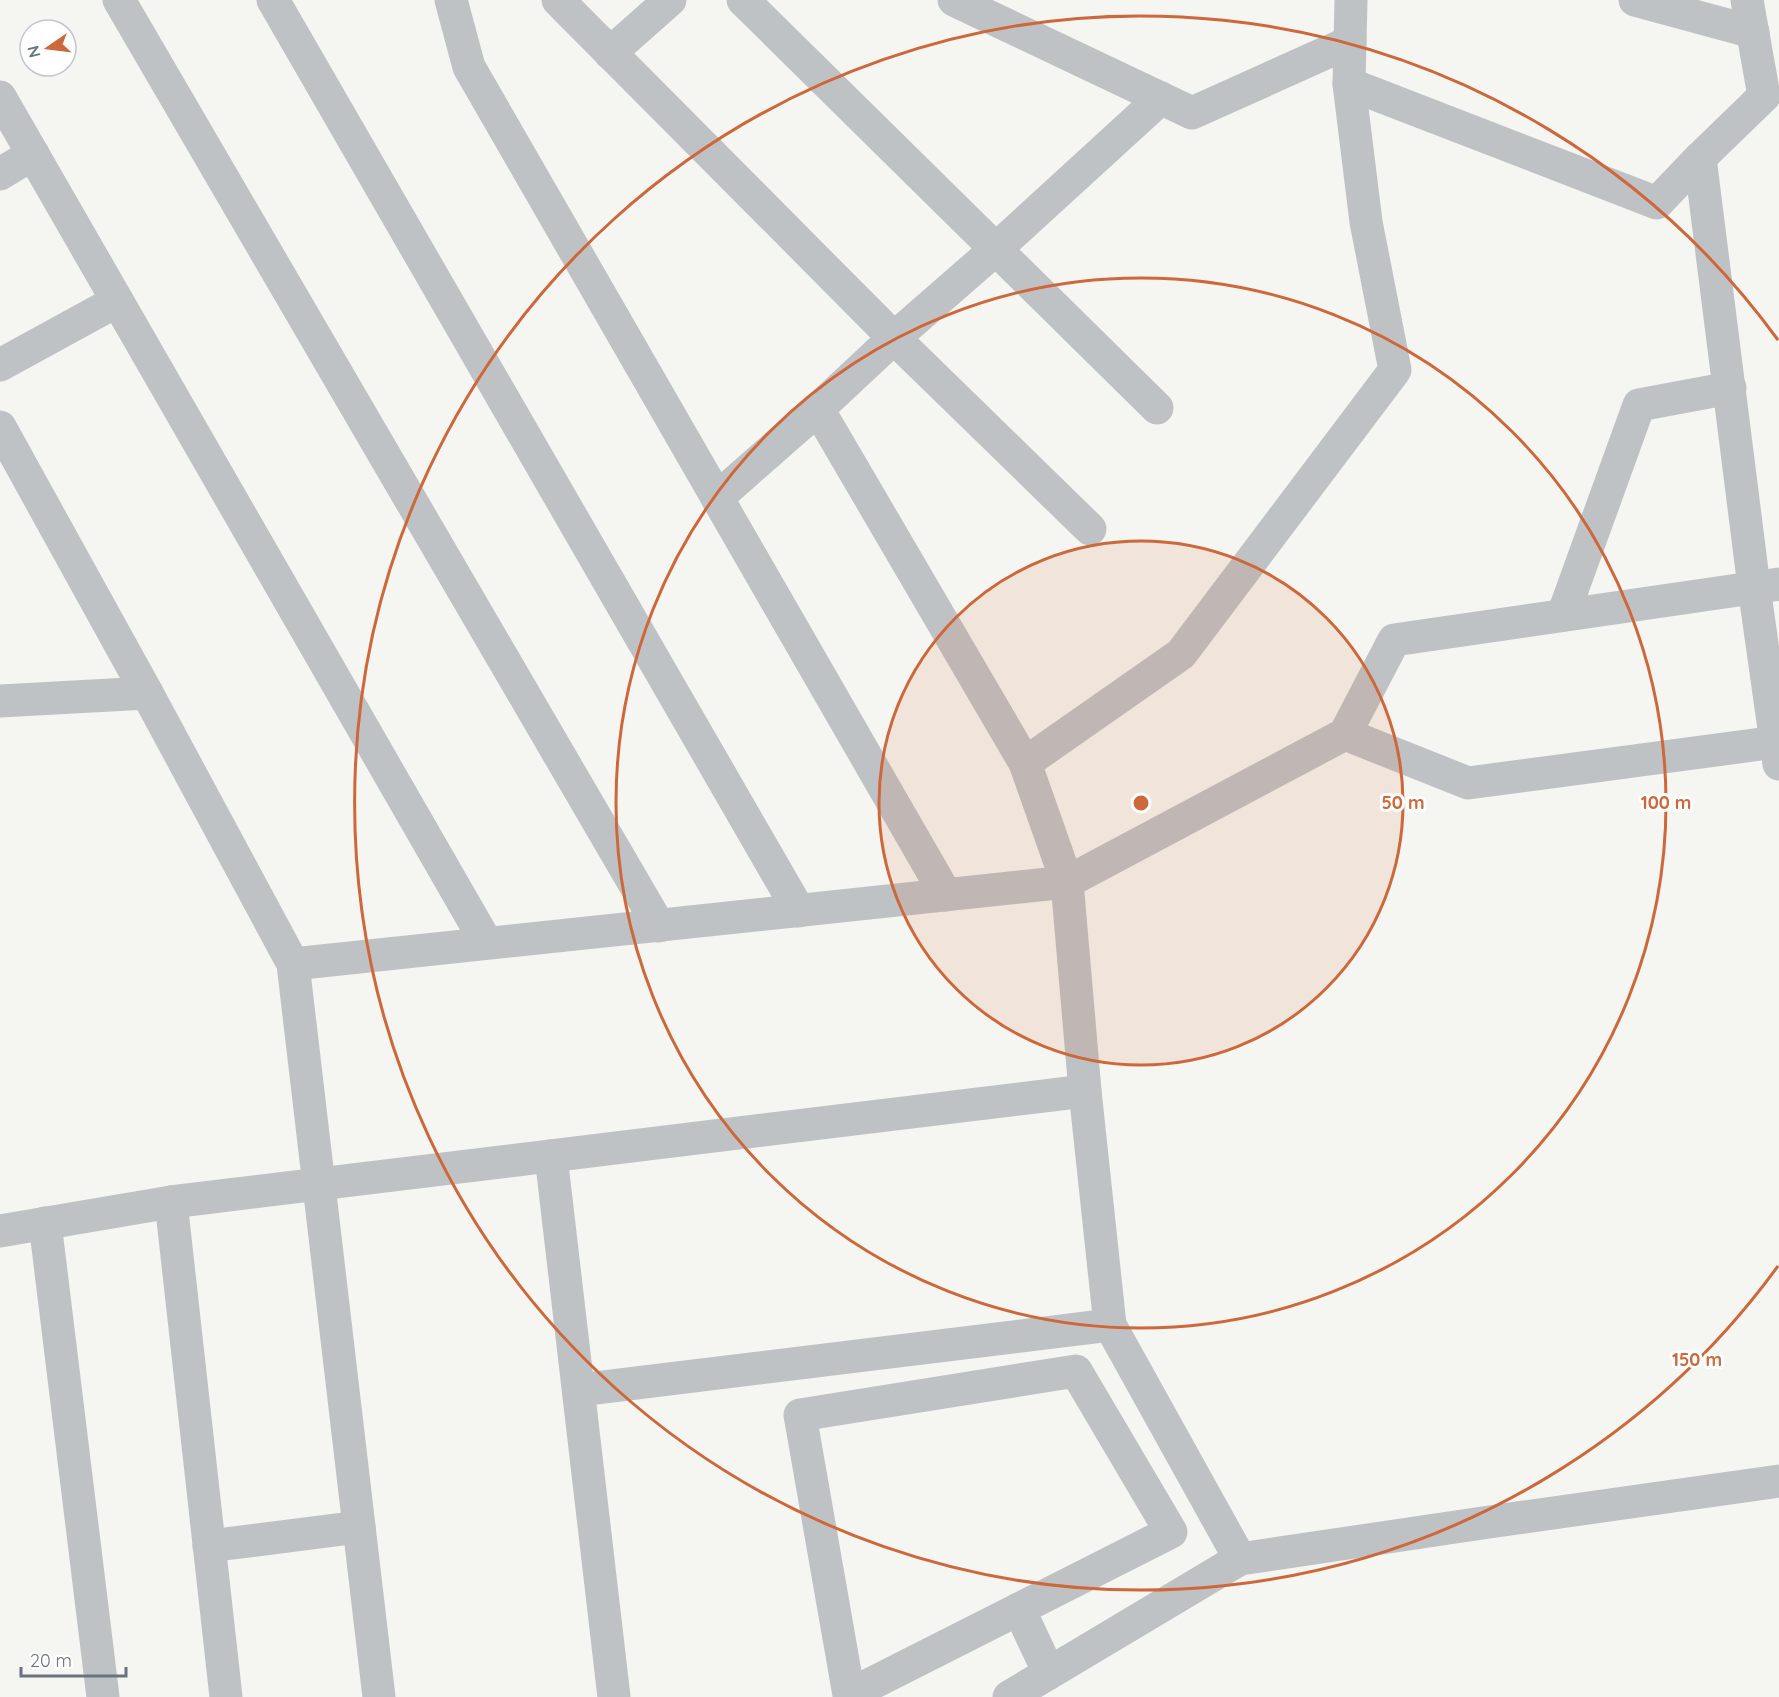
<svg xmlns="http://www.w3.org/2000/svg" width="1779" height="1697" font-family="Quicksand,sans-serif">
<rect width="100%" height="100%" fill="#f5f5f2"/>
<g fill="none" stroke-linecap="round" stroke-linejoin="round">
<g stroke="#bfc2c5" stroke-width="33">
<path d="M119,0l540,926"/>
<path d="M273,0l526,911"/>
<path d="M451,0l18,67 477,828"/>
<path d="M558,0l336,338 196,191"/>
<path d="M743,0l414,408"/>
<path d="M954,0l238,113 158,-71"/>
<path d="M1635,0l118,32"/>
<path d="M610,53l60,-53"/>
<path d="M1349,84l308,119 43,-45 64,-62 -17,-96"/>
<path d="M0,97l486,845"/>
<path d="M1700,158l54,429 25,177"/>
<path d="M0,174l33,-20"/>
<path d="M0,365l117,-64"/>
<path d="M818,409l207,354 42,119 18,209 25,234 130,234"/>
<path d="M0,427l147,266 146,271 86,733"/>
<path d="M717,498l101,-89 76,-71 102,-89 165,-151"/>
<path d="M1563,615l76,-210 91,-17"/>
<path d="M0,701l147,-8"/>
<path d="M1345,734l123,49 308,-41"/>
<path d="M1025,763l156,-109 214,-284 -29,-148 -17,-138 2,-84"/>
<path d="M293,964l774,-82 278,-148 49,-94 385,-56"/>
<path d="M551,1156l63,541"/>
<path d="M171,1202l55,495"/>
<path d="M45,1223l58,474"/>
<path d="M0,1231l171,-29 914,-111"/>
<path d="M1076,1371l95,161 -322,163 -49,-280z"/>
<path d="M579,1390l531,-65"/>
<path d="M209,1546l150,-19"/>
<path d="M1019,1609l30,64"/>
<path d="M1009,1697l231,-138 256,-38 283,-40"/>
</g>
</g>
<circle cx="1141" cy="803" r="262" fill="#ce6739" fill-opacity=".12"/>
<g fill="none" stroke="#ce6739" stroke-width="3">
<circle cx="1141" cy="803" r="262"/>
<circle cx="1141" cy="803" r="525"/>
<path d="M1778 1266A787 787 0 1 1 1778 340"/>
</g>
<circle cx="1141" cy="803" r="9" fill="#ce6739" stroke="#fff" stroke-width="3"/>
<g font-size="18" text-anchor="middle" font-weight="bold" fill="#ce6739" stroke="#fff" stroke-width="6" stroke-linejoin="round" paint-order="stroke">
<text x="1403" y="809">50 m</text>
<text x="1666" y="809">100 m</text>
<text x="1697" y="1366">150 m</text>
</g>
<g transform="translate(48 48) rotate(256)"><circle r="28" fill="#ffffff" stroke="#c3c7cc" stroke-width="1.5"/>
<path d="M0-4.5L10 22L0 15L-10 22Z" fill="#ce6739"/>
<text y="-9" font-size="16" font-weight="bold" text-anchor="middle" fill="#68737f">N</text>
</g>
<path d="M21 1667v9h105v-9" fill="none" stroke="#68737f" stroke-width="3"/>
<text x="30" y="1667" font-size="18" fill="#68737f" stroke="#ffffff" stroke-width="4.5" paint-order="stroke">20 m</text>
</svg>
